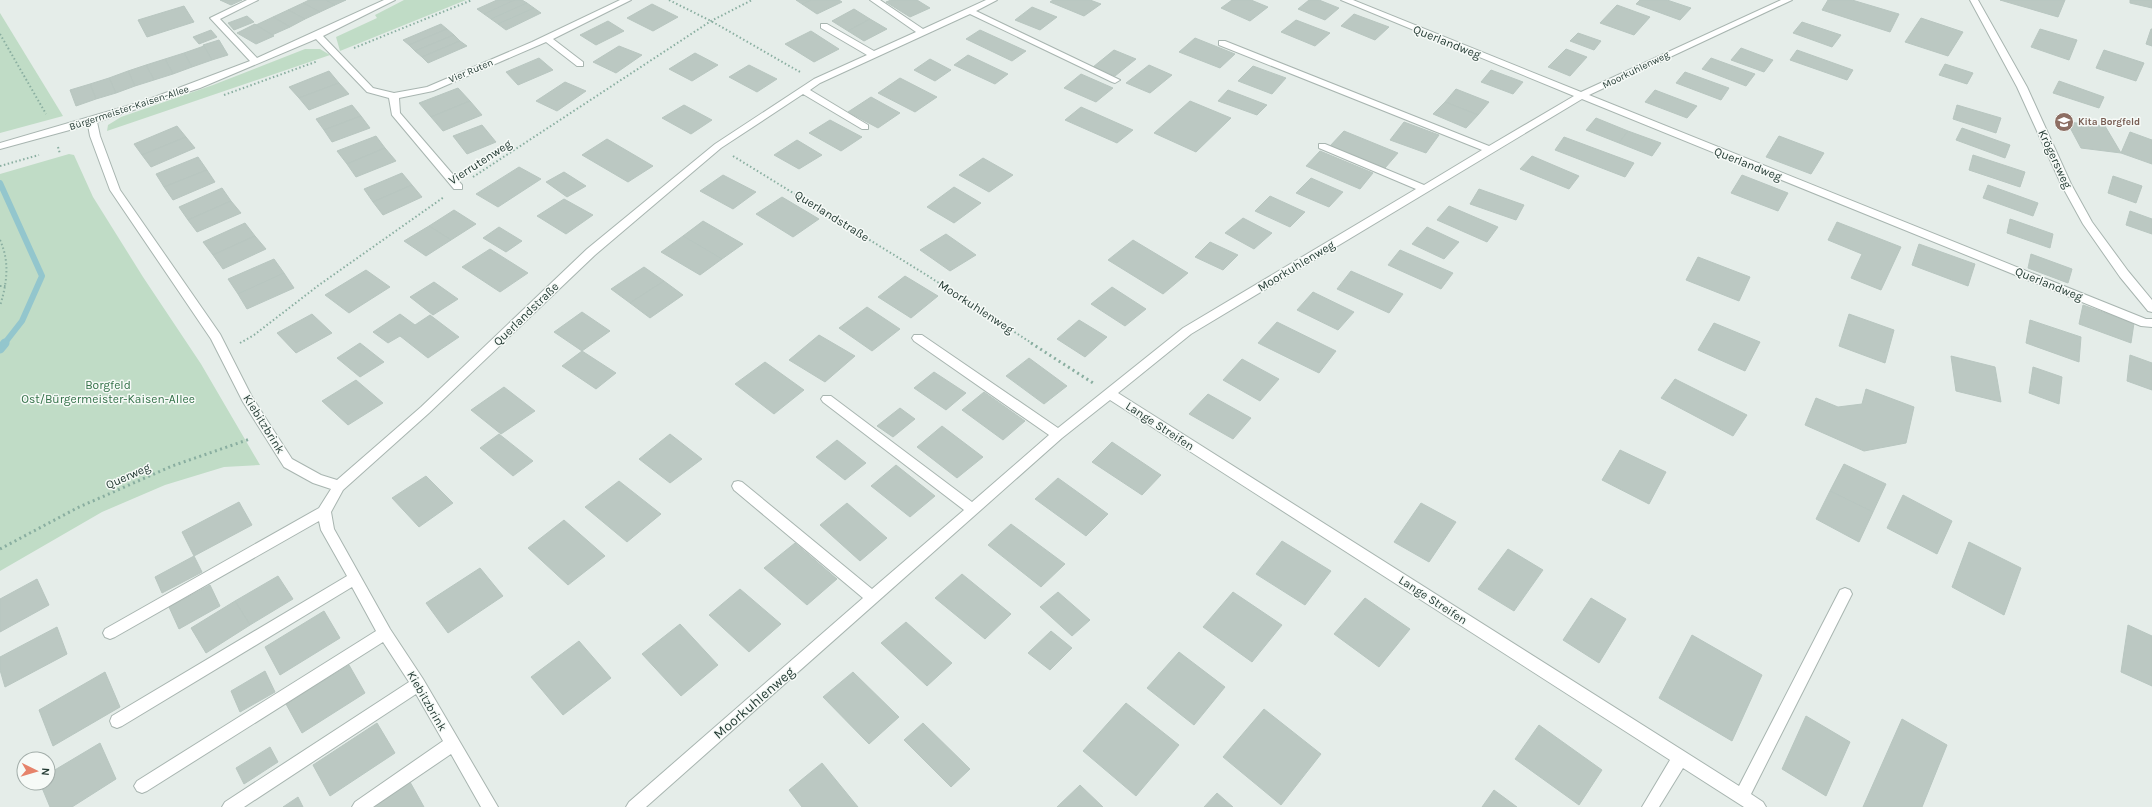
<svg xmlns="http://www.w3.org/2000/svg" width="2152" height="807" font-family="Karla,sans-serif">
<rect width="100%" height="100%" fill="#e5ede9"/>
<g fill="#c0dcc6">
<path d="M404,0h62l-126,51 -4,-14 41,-19 -2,-3z"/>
<path d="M0,13l63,103 -63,17z"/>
<path d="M305,49h15l10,6 -223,76 1,-6 13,-8 92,-32z"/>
<path d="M69,154l5,1 19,42 50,80 58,87 59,101 -36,2 -59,18 -63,27 -102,59v-397z"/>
</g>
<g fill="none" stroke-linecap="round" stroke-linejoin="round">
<path stroke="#93c6cd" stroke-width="6" d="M0,183l42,93 -20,45 -18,23"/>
<path stroke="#93c6cd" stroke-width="9" d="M0,349l5,-6"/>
</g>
<g fill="#bbc8c2" stroke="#b8c6c0">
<path d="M220,0h22l-11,5z"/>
<path d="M309,0h17l9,5 -15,7 -17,-9z"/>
<path d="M326,0h20l-11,5z"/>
<path d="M497,0h18l-31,14 -7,-5z"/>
<path d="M515,0h7l5,3 -36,16 -7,-5z"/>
<path d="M796,0h16l-10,4z"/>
<path d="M812,0h27l3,2 -25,12 -15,-10z"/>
<path d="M891,0h26l13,8 -20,9 -24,-15z"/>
<path d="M1053,0h37l11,4 -17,12 -34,-14z"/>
<path d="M1232,0h19l17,7 -18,14 -29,-13z"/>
<path d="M1309,0h10l20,8 -14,12 -27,-11z"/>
<path d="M1640,0h27l24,8 -11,12 -44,-16z"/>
<path d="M1828,0h24l47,14 -9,18 -68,-22z"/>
<path d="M2000,0h65l-7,17z"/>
<path d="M2130,0h22v8l-22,-5z"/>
<path d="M303,3l17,9 -15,7 -17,-9z"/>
<path d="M527,3l7,5 -36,16 -7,-5z"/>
<path d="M652,4l26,13 -25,14 -26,-13z"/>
<path d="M1617,5l33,12 -16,18 -34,-12z"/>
<path d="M184,6l10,16 -47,15 -9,-17z"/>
<path d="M1032,7l25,10 -17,13 -25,-10z"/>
<path d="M534,8l7,5 -35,17 -8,-6z"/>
<path d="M854,9l16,10 -22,12 -16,-10z"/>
<path d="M288,10l17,9 -15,8 -17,-10z"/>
<path d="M1354,14l35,13 -14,13 -34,-14z"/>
<path d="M247,16l7,6 -20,8 -6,-7z"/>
<path d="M273,17l17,10 -18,8 -16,-10z"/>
<path d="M1921,18l42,14 -15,24 -43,-14z"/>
<path d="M870,19l17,10 -23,12 -16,-10z"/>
<path d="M1296,20l34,13 -15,13 -34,-14z"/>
<path d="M608,21l16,10 -28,14 -16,-10z"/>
<path d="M1802,22l39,13 -9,12 -39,-14z"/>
<path d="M255,24l1,1 18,11 -18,8 -19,-11z"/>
<path d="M441,24l6,5 -38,16 -6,-5z"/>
<path d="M447,29l7,6 -39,16 -6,-6z"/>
<path d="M2040,29l37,11 -8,20 -38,-13z"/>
<path d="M2151,29h1v17l-6,-2z"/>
<path d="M211,30l6,7 -18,7 -6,-7z"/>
<path d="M980,30l46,21 -14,10 -46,-22z"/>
<path d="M811,31l28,18 -25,13 -29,-18z"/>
<path d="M1578,33l23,8 -7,9 -24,-9z"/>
<path d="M454,35l6,6 -38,16 -7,-6z"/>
<path d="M1195,38l40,16 -15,14 -41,-16z"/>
<path d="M219,40l9,15 -16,5 -9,-15z"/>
<path d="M460,41l7,5 -39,17 -6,-6z"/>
<path d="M204,46l8,14 -20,7 -8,-14z"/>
<path d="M619,46l23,9 -26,18 -23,-11z"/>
<path d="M1741,48l32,12 -9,12 -33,-12z"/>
<path d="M1566,49l21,8 -17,19 -22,-9z"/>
<path d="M1114,50l22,9 -21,17 -22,-9z"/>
<path d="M1797,50l56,20 -6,10 -57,-20z"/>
<path d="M2104,50l40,13 -8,18 -40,-13z"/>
<path d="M184,53l8,14 -19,7 -8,-15z"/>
<path d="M695,53l23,12 -26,16 -23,-12z"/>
<path d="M968,55l40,19 -13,10 -41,-19z"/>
<path d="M539,58l14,12 -35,15 -12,-13z"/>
<path d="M1711,58l44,16 -9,12 -44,-17z"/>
<path d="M165,59l8,15 -19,6 -8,-15z"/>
<path d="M930,59l21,11 -16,11 -21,-11z"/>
<path d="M1945,64l28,9 -6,11 -28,-9z"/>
<path d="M146,65l8,15 -19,6 -7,-15z"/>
<path d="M749,65l28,14 -20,13 -28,-15z"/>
<path d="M1149,65l23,10 -22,18 -24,-10z"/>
<path d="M1253,66l33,12 -14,16 -34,-13z"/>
<path d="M1491,70l32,12 -10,12 -32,-12z"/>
<path d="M128,71l7,15 -19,7 -7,-15z"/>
<path d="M329,71l10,12 -40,15 -10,-11z"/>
<path d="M1685,72l44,16 -8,12 -45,-17z"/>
<path d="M1081,74l32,14 -17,14 -32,-14z"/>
<path d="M109,78l7,15 -20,6 -6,-15z"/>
<path d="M900,78l37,19 -22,15 -37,-19z"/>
<path d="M2059,81l45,16 -5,11 -46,-15z"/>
<path d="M565,82l21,9 -29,20 -21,-10z"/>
<path d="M339,83l10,11 -40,16 -10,-12z"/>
<path d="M90,84l6,15 -20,7 -6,-16z"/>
<path d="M458,88l12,13 -39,16 -12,-14z"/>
<path d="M1456,89l33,13 -11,13 -33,-13z"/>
<path d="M1228,90l39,15 -10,10 -39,-14z"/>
<path d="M1655,90l42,16 -10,12 -42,-16z"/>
<path d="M871,97l29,16 -22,15 -30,-16z"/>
<path d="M470,101l12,14 -39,16 -12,-14z"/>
<path d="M1190,101l41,17 -35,34 -42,-19z"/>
<path d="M1445,102l33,13 -12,13 -33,-14z"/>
<path d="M352,105l9,11 -37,14 -8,-11z"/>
<path d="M684,105l28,15 -21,14 -29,-16z"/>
<path d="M1957,105l44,13 -5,15 -43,-14z"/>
<path d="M1081,107l52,23 -16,13 -52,-23z"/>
<path d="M361,116l9,12 -38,14 -8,-12z"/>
<path d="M1596,118l32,13 -9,12 -33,-13z"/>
<path d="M830,120l32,17 -21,14 -32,-18z"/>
<path d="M1404,122l35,13 -13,18 -36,-13z"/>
<path d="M2067,122l38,4 16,27 -40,-5z"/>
<path d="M482,125l14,17 -29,12 -14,-18z"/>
<path d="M177,126l9,11 -44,18 -8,-11z"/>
<path d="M1962,128l48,17 -5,13 -49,-18z"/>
<path d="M1344,131l54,22 -13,15 -55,-22z"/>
<path d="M1628,131l33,12 -9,13 -33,-13z"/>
<path d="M2130,132l22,8v24l-31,-11z"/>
<path d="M376,136l9,12 -38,16 -10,-13z"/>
<path d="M1779,136l45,17 -13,21 -45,-17z"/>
<path d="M186,137l9,11 -44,19 -9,-12z"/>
<path d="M1564,137l70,26 -9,14 -70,-27z"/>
<path d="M607,139l46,27 -25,16 -46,-27z"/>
<path d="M797,140l25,15 -23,14 -25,-14z"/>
<path d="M385,148l11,13 -40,16 -9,-13z"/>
<path d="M1320,151l53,22 -13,16 -54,-23z"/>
<path d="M1973,155l52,17 -5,15 -51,-17z"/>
<path d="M1532,156l47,20 -10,13 -49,-20z"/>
<path d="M198,157l9,13 -43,17 -8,-13z"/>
<path d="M983,158l30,17 -24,17 -30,-17z"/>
<path d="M519,167l22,12 -43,28 -22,-13z"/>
<path d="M207,170l8,12 -42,18 -9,-13z"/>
<path d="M564,172l22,14 -19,11 -21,-15z"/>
<path d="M402,173l10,12 -39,17 -9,-13z"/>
<path d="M723,175l33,17 -23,17 -33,-18z"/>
<path d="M1742,175l46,18 -10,18 -47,-18z"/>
<path d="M2113,176l29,10 -6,17 -28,-10z"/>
<path d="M1311,178l32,14 -14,15 -33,-14z"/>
<path d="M412,185l10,12 -39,18 -10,-13z"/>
<path d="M1988,185l50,18 -5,13 -50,-18z"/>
<path d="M954,187l27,16 -27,20 -27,-16z"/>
<path d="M222,188l9,13 -43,19 -9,-13z"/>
<path d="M1479,189l45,16 -8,15 -46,-16z"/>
<path d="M1270,196l35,16 -15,15 -35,-16z"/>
<path d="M782,197l37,22 -26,18 -37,-23z"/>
<path d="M564,199l29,16 -27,19 -29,-18z"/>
<path d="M231,201l10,12 -44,19 -9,-12z"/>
<path d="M1449,206l49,21 -11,15 -50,-22z"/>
<path d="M454,210l22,14 -25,16 -22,-14z"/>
<path d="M2130,211l22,8v15l-26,-9z"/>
<path d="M1243,218l29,15 -18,16 -29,-16z"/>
<path d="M2010,219l43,15 -3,14 -43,-15z"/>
<path d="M703,221l40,23 -21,15 -39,-23z"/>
<path d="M1837,222l64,25 -20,43 -30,-12 11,-24 -34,-14z"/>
<path d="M245,223l10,13 -42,19 -10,-13z"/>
<path d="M429,226l22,14 -25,16 -22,-15z"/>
<path d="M499,227l23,14 -16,11 -23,-14z"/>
<path d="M1427,227l32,15 -15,17 -32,-15z"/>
<path d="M946,234l30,21 -26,16 -30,-21z"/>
<path d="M255,236l11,13 -43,20 -10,-14z"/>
<path d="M683,236l39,23 -22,16 -39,-23z"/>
<path d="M1133,240l55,33 -25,21 -55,-34z"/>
<path d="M1210,242l28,13 -15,15 -28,-13z"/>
<path d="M1919,244l56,20 -7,22 -56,-21z"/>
<path d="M490,249l38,24 -28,19 -38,-25z"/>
<path d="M1400,250l53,23 -12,16 -53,-24z"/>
<path d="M2031,254l41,15 -4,14 -40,-15z"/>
<path d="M1698,257l52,20 -11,24 -53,-21z"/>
<path d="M274,259l10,14 -46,21 -10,-15z"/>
<path d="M644,267l20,14 -34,22 -19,-14z"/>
<path d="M366,270l24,17 -41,26 -24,-18z"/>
<path d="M1351,271l52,23 -14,19 -52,-24z"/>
<path d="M284,273l10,15 -47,21 -9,-15z"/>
<path d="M905,276l33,20 -27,22 -33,-21z"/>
<path d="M664,281l19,14 -33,23 -20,-15z"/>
<path d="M434,282l24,17 -25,16 -23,-18z"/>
<path d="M1112,287l34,22 -21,17 -34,-22z"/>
<path d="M1313,292l41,20 -16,18 -41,-20z"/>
<path d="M2083,305l51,18 -3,20 -52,-19z"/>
<path d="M867,307l33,22 -28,22 -33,-23z"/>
<path d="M582,312l28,19 -28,20 -28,-19z"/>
<path d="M312,314l20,19 -36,20 -19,-20z"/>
<path d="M400,314l15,11 15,-10 29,22 -31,21 -28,-22 -12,7 -15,-11z"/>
<path d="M1849,314l45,16 -9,33 -46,-17z"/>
<path d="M1079,320l28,17 -22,20 -28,-18z"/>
<path d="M2030,320l51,17 -2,25 -53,-19z"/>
<path d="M1277,322l59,29 -17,22 -61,-30z"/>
<path d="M1714,323l46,19 -15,29 -47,-21z"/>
<path d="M819,335l36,21 -30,26 -36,-22z"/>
<path d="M360,343l24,19 -24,15 -23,-19z"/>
<path d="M582,351l34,22 -20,16 -34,-23z"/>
<path d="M2130,355l22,8v27l-25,-9z"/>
<path d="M1951,356l44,11 6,35 -45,-11z"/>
<path d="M1029,358l38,28 -23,18 -38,-28z"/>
<path d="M1242,359l37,20 -19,22 -37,-21z"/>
<path d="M765,362l39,28 -30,24 -39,-30z"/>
<path d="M2033,367l29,10 -3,27 -30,-11z"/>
<path d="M934,372l32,21 -20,17 -32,-22z"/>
<path d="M1675,379l72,36 -14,21 -72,-38z"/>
<path d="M356,380l27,23 -35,22 -26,-24z"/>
<path d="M504,387l31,24 -34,23 -30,-24z"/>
<path d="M1866,389l48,18 -8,36 -42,8 -59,-26 11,-27 22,9 24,-3z"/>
<path d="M984,392l41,29 -22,19 -41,-30z"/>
<path d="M1208,394l43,24 -18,21 -44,-25z"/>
<path d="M900,408l15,11 -22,18 -16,-11z"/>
<path d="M942,426l41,31 -26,21 -40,-31z"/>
<path d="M499,434l34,27 -20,15 -33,-28z"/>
<path d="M670,434l32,25 -32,24 -31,-24z"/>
<path d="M837,440l29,23 -21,17 -29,-23z"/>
<path d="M1112,442l49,33 -19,20 -50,-33z"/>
<path d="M1620,450l46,22 -17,32 -47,-24z"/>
<path d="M1844,464l42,20 -13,28 -43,-21z"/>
<path d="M896,465l39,31 -25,21 -39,-31z"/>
<path d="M426,476l27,27 -34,24 -27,-29z"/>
<path d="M1058,478l50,36 -22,22 -51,-37z"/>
<path d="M619,481l42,33 -34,28 -42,-35z"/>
<path d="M1830,491l43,21 -14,30 -43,-23z"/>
<path d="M1903,495l49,26 -15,33 -50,-26z"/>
<path d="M239,502l13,23 -58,31 -12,-24z"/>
<path d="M847,503l40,35 -27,23 -40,-36z"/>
<path d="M1421,503l35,19 -27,40 -35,-20z"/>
<path d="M564,520l41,36 -37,29 -40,-37z"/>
<path d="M1011,524l54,40 -24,23 -53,-42z"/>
<path d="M1282,541l49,30 -26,34 -49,-31z"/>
<path d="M1969,542l52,26 -17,47 -52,-28z"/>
<path d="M795,543l42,36 -30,26 -43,-37z"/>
<path d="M1508,549l35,21 -29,41 -36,-22z"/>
<path d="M194,556l8,16 -40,21 -7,-16z"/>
<path d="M480,568l23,28 -55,37 -22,-30z"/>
<path d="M962,574l49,40 -26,25 -50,-41z"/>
<path d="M278,576l15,23 -43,26 -15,-24z"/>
<path d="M37,579l12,26 -49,27v-33z"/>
<path d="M210,585l10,21 -41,23 -10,-22z"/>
<path d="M740,589l41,35 -32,28 -40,-37z"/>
<path d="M1058,592l32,28 -18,16 -32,-29z"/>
<path d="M1233,592l49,33 -30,37 -49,-35z"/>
<path d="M1365,598l45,31 -31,38 -45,-33z"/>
<path d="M1591,598l35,21 -27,44 -36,-23z"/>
<path d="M235,601l15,24 -44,28 -15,-25z"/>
<path d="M324,611l16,27 -60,37 -15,-28z"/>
<path d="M906,622l46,41 -25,23 -46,-43z"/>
<path d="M680,624l38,41 -37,31 -39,-42z"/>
<path d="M2128,625l24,11v50l-31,-14z"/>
<path d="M57,627l10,27 -62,33 -5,-17v-13z"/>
<path d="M1051,631l21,17 -22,22 -22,-17z"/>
<path d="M1692,635l70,40 -30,66 -73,-43z"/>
<path d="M579,641l32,37 -48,37 -32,-38z"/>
<path d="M1179,652l46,35 -31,38 -47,-37z"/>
<path d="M349,665l16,28 -63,40 -16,-29z"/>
<path d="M265,671l10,21 -35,20 -9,-21z"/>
<path d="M105,672l15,35 -67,39 -14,-36z"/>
<path d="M853,672l46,45 -30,27 -46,-47z"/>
<path d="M1126,703l53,42 -43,51 -53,-45z"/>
<path d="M1264,709l57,45 -40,51 -58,-48z"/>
<path d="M1806,716l44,26 -24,54 -44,-27z"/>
<path d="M1902,719l45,26 -25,62h-59z"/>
<path d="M377,723l18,30 -65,43 -17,-31z"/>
<path d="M923,723l47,46 -19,18 -47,-47z"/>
<path d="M1539,725l63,45 -23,35 -64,-46z"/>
<path d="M100,743l16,36 -44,28h-22l-10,-24h8v-9z"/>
<path d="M270,747l8,15 -34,22 -8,-16z"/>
<path d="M822,763l36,44h-56l-13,-17z"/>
<path d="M410,782l14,25h-51z"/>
<path d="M1080,785l23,22h-46z"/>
<path d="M1494,790l23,17h-35z"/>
<path d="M1217,793l16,14h-29z"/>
<path d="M298,797l5,10h-20z"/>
</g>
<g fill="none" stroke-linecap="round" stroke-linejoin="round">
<g stroke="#a8b5b0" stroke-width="2">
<g id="minor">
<path d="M247,0h11l-38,19 37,39 127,-58h11l-72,36 50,52 21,5 33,-6 105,-45 88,-42h11l-78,39 30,23v4h-6l-31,-24 -113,49 -34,7 1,15 62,72v4h-8l-62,-74 -3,-17 -22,-6 -51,-53 -116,49 -103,34 3,14 20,54 100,144 32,63 40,62 29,16 16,5 84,-73 166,-158 128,-105 99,-65 53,-24 -46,-27v-4h6l47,27 42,-19 -46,-32h10l43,29 63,-29h11l-21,11 144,69 -5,3 -3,-1 -142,-68 -150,69 -10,7 58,35v4h-6l-59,-35 -82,54 -126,107 -166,158 -86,77 -12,22 3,17 56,100 33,50 75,128h-17l-30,-53 -78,53h-21l3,-5 88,-61 -27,-47 -172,113h-22l3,-5 184,-120 -26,-40 -236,149 -5,2 -5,-2 -3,-5 3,-5 239,-150 -24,-44 -230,139 -5,2 -5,-2 -2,-5 2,-5 235,-140 -26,-46 -2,-9 -204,116 -5,2 -5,-2 -2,-4 2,-4 214,-121 12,-19 -18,-6 -29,-16 -41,-65 -32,-63 -101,-149 -20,-54 -2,-11 -88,24v-6l144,-42 106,-40 -40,-43z"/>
<path d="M1341,0h12l228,92 200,-92h11l-203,95 557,224h6v8l-11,-1 -559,-227 -391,235 -73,59 621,393 101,-196 5,-2 5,2 2,4 -2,4 -99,196 12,8 3,5h-22l-61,-39 -24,39h-17l28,-47 -560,-360 -48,38 -416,369h-20l3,-5 234,-204 -129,-108 -2,-4 2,-4 4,-1 4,1 130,107 92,-79 -141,-108 -2,-3 2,-3h8l141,106 77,-67 -135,-94 -2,-3 2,-3h8l136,93 125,-100 233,-139 -97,-41v-4h6l99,41 58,-35 -263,-105v-4h6l264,105 85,-50z"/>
<path d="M1970,0h8l49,87 44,97 21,38 36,49 24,29v12l-4,-1 -28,-34 -37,-53 -22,-40 -44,-97z"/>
</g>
</g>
<g stroke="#89aea0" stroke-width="2" stroke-dasharray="1.5 2.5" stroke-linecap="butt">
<path d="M669,0l42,21 89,51"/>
<path d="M0,34l46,80"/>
<path d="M354,48l118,-48"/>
<path d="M224,95l94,-34"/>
<path d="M58,147l2,7"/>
<path d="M733,156l192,118 108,70"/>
<path d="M0,166l39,-11"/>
<path d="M473,177l238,-156 41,-21"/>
<path d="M0,240c10,22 7,43 0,66"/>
<path d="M0,286h7"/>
<path d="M240,343l14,-8 65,-50 125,-88"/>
</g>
<g stroke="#89aea0" stroke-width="3" stroke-dasharray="2 3.5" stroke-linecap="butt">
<path d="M1031,343l62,40"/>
<path d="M0,549l77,-41 95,-42 78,-27"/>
</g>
<use href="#minor" fill="#fff" fill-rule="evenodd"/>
</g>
<defs>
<g id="school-disc" transform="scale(1)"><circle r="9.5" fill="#8d6e63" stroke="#f6faf7"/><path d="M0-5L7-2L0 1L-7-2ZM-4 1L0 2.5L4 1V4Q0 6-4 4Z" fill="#fff"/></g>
</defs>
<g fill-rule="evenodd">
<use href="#school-disc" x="2064" y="122"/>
</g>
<g text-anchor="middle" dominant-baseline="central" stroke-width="3" stroke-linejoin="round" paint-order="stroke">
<g font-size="10" fill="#263d36" stroke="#f6faf7">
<text transform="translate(1636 70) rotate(-26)">Moorkuhlenweg</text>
<text transform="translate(471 71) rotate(-23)">Vier Ruten</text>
<text transform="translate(129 108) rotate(-18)">Bürgermeister-Kaisen-Allee</text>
</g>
<g font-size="10" font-weight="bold" fill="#785e54" stroke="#f6faf7" text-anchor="start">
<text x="2078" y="122">Kita Borgfeld</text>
</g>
<g font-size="12" fill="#263d36" stroke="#f6faf7">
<text transform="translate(1447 42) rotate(22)">Querlandweg</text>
<text transform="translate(2055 159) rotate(65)">Krögersweg</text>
<text transform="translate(480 162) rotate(-33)">Vierrutenweg</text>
<text transform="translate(1748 164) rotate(22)">Querlandweg</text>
<text transform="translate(832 216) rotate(32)">Querlandstraße</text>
<text transform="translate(1296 266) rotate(-31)">Moorkuhlenweg</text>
<text transform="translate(2049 284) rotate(22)">Querlandweg</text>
<text transform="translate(976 307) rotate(33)">Moorkuhlenweg</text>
<text transform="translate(526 314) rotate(-44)">Querlandstraße</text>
<text transform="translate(264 424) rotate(58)">Kiebitzbrink</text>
<text transform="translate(1160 426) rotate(33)">Lange Streifen</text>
<text transform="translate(128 476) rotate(-24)">Querweg</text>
<text transform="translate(1433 600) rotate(33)">Lange Streifen</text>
<text transform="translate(427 701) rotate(60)">Kiebitzbrink</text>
</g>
<g font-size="12" fill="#337148" stroke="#f6faf7">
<text x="108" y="385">Borgfeld<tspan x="108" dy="14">Ost/Bürgermeister-Kaisen-Allee</tspan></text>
</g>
<g font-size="14" fill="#263d36" stroke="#f6faf7">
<text transform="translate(754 703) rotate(-41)">Moorkuhlenweg</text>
</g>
</g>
<g transform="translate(36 771) rotate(95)"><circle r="19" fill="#f6faf7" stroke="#a3aeaa"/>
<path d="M0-3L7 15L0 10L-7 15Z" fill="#e6836b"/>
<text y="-6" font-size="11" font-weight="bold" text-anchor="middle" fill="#263d36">N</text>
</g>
</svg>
